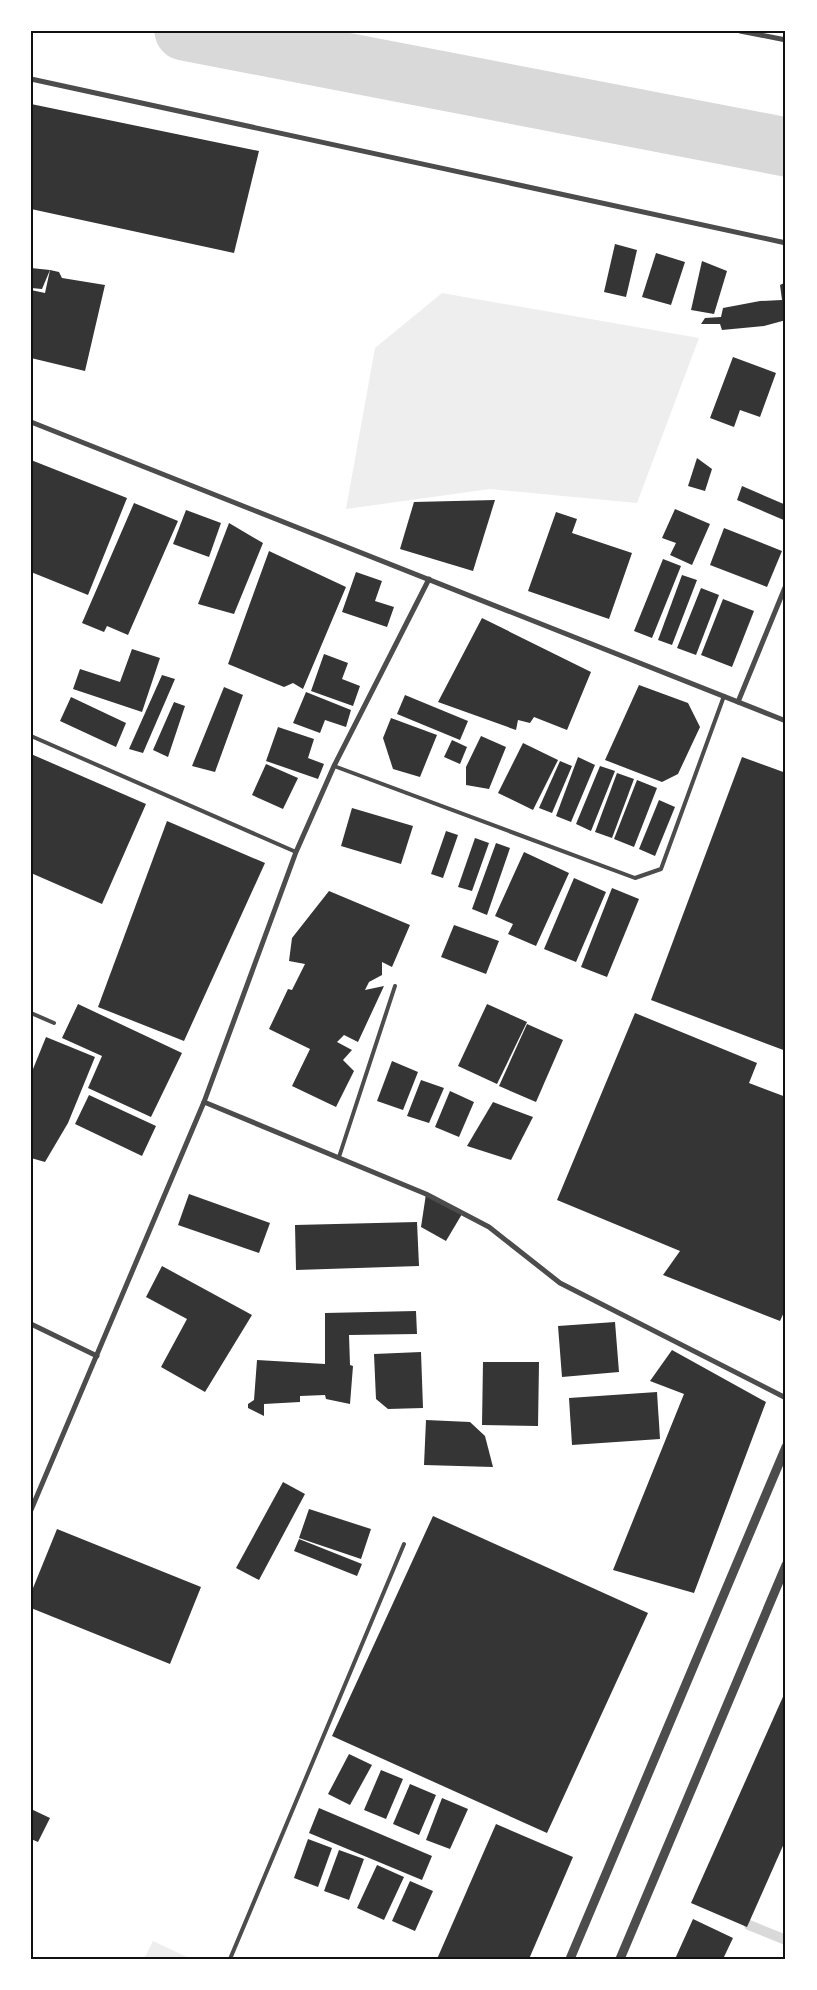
<svg xmlns="http://www.w3.org/2000/svg" width="817" height="1990" font-family="'Times New Roman',serif">
<rect width="100%" height="100%" fill="#fff"/>
<g fill="#eee">
<path d="M442,293l257,45 -62,165 -147,-14 -144,20 29,-161z"/>
<path d="M153,1941l38,18h-47z"/>
</g>
<g fill="none" stroke-linecap="round" stroke-linejoin="round">
<path stroke="#d9d9d9" stroke-width="10" d="M749,1925l37,15"/>
<path stroke="#d9d9d9" stroke-width="59" d="M184,31l602,116"/>
</g>
<g fill="#353535">
<path d="M31,104l228,47 -25,102 -203,-44z"/>
<path d="M615,244l22,6 -11,47 -22,-5z"/>
<path d="M656,253l29,9 -14,43 -29,-8z"/>
<path d="M702,261l25,10 -13,43 -23,-4z"/>
<path d="M31,268l19,2 -8,19 -11,-1z"/>
<path d="M50,270l9,2 3,6 43,7 -20,86 -54,-13v-68l14,3z"/>
<path d="M786,282v38l-22,6 -42,4 -2,-6h-19l4,-6 16,-1 2,-9 37,-7 22,-1 -2,-15z"/>
<path d="M733,357l43,16 -16,44 -20,-7 -6,17 -24,-9z"/>
<path d="M697,458l15,11 -7,22 -17,-5z"/>
<path d="M31,460l96,38 -39,97 -57,-23z"/>
<path d="M742,486l44,19v16l-49,-21z"/>
<path d="M495,500l-22,71 -73,-22 14,-47z"/>
<path d="M134,503l44,18 -50,114 -21,-9 -3,6 -22,-9z"/>
<path d="M675,509l35,15 -18,41 -22,-10 6,-12 -14,-5z"/>
<path d="M186,510l35,13 -12,34 -36,-13z"/>
<path d="M556,512l21,7 -5,14 60,20 -23,66 -81,-28z"/>
<path d="M229,523l34,20 -29,71 -36,-10z"/>
<path d="M724,528l58,23 -15,36 -57,-22z"/>
<path d="M269,551l77,36 -43,102 -10,-6 -9,4 -56,-23z"/>
<path d="M663,559l18,7 -29,72 -18,-7z"/>
<path d="M356,572l26,9 -7,20 19,6 -7,20 -45,-15z"/>
<path d="M682,575l15,5 -25,65 -14,-5z"/>
<path d="M701,588l18,7 -23,60 -19,-7z"/>
<path d="M723,599l31,12 -22,56 -31,-12z"/>
<path d="M482,618l109,54 -24,58 -33,-13 -4,6 -12,-3 -2,10 -78,-28z"/>
<path d="M132,649l28,9 -18,54 -69,-23 7,-20 40,13z"/>
<path d="M324,654l24,9 -6,16 18,7 -7,20 -42,-15z"/>
<path d="M162,675l13,4 -32,74 -14,-4z"/>
<path d="M639,685l49,18 12,24 -22,47 -16,8 -57,-22z"/>
<path d="M224,687l19,8 -28,77 -23,-6z"/>
<path d="M306,692l45,18 -5,17 -21,-7 -5,13 -27,-10z"/>
<path d="M405,695l63,26 -8,19 -63,-26z"/>
<path d="M71,697l55,26 -10,24 -56,-26z"/>
<path d="M174,702l11,4 -17,51 -15,-7z"/>
<path d="M391,718l46,17 -17,42 -27,-8 -10,-31z"/>
<path d="M278,727l36,12 -6,19 16,6 -6,15 -52,-18z"/>
<path d="M481,736l25,11 -17,42 -23,-4v-18z"/>
<path d="M452,740l15,7 -7,17 -16,-7z"/>
<path d="M523,743l35,17 -25,50 -35,-17z"/>
<path d="M31,754l115,50 -44,100 -71,-31z"/>
<path d="M578,757l17,8 -24,57 -15,-6z"/>
<path d="M742,757l44,16v278l-135,-51z"/>
<path d="M560,761l12,5 -20,47 -13,-5z"/>
<path d="M266,764l32,14 -15,31 -31,-14z"/>
<path d="M600,766l15,5 -24,60 -15,-7z"/>
<path d="M617,773l17,6 -22,59 -17,-6z"/>
<path d="M637,780l20,8 -23,59 -20,-8z"/>
<path d="M659,800l16,7 -20,49 -16,-7z"/>
<path d="M352,808l61,18 -12,38 -60,-18z"/>
<path d="M167,821l98,42 -81,178 -86,-34z"/>
<path d="M446,831l12,4 -15,43 -12,-4z"/>
<path d="M475,838l14,5 -17,48 -14,-4z"/>
<path d="M496,843l14,5 -23,67 -15,-6z"/>
<path d="M524,852l45,21 -33,73 -28,-12 5,-10 -18,-8z"/>
<path d="M574,878l32,14 -30,70 -32,-13z"/>
<path d="M612,888l27,11 -32,78 -26,-10z"/>
<path d="M329,891l81,34 -18,42 -10,-5v13l-13,7 -4,8 19,-4 -26,56 -14,-7 -7,7 15,8 -9,10 11,11 -18,36 -44,-21 18,-37 -41,-20 19,-40 4,1 13,-26 -16,-3 3,-23z"/>
<path d="M454,925l45,16 -13,33 -45,-17z"/>
<path d="M78,1004l104,49 -31,64 -63,-29 14,-32 -40,-18z"/>
<path d="M487,1004l40,18 -30,62 -39,-18z"/>
<path d="M635,1013l122,50 -8,20 37,14v211l-6,13 -117,-46 17,-24 -123,-51z"/>
<path d="M527,1024l36,16 -27,62 -37,-16z"/>
<path d="M46,1037l49,20 -27,66 -23,39 -14,-4v-84z"/>
<path d="M392,1061l26,11 -15,38 -26,-9z"/>
<path d="M421,1080l23,8 -15,35 -22,-7z"/>
<path d="M450,1091l24,11 -15,35 -24,-10z"/>
<path d="M89,1095l67,31 -14,30 -67,-32z"/>
<path d="M493,1102l40,15 -22,43 -44,-14z"/>
<path d="M189,1194l81,29 -11,30 -81,-28z"/>
<path d="M426,1194l36,20 -16,27 -25,-14z"/>
<path d="M417,1222l2,44 -123,4 -1,-45z"/>
<path d="M162,1266l90,49 -47,77 -44,-25 26,-48 -41,-22z"/>
<path d="M416,1311l1,23 -68,1 1,30 3,1 -3,38 -24,-5 -1,-4 -25,1v6l-36,2v12l-16,-8v-4l6,-4 3,-40 68,4v-51z"/>
<path d="M615,1322l4,50 -57,5 -4,-51z"/>
<path d="M672,1350l94,52 -72,191 -81,-23 71,-176 -34,-13z"/>
<path d="M421,1352l2,56 -35,1 -12,-10 -2,-45z"/>
<path d="M483,1362h56l-1,64 -56,-1z"/>
<path d="M657,1392l3,47 -88,6 -3,-47z"/>
<path d="M426,1420l44,2 15,14 8,31 -69,-2z"/>
<path d="M283,1482l22,12 -46,86 -23,-12z"/>
<path d="M309,1509l62,20 -10,30 -62,-21z"/>
<path d="M433,1516l215,97 -101,220 -215,-97z"/>
<path d="M57,1529l144,58 -31,77 -139,-56v-15z"/>
<path d="M299,1539l63,25 -5,12 -63,-25z"/>
<path d="M786,1690v149l-39,88 -56,-24z"/>
<path d="M349,1754l23,11 -22,40 -22,-11z"/>
<path d="M381,1770l22,9 -17,40 -22,-9z"/>
<path d="M410,1784l26,11 -17,40 -26,-11z"/>
<path d="M442,1798l26,11 -18,40 -24,-9z"/>
<path d="M319,1808l113,48 -10,24 -113,-47z"/>
<path d="M31,1809l19,9 -12,24 -7,-3z"/>
<path d="M496,1824l77,33 -44,102h-92z"/>
<path d="M308,1839l24,9 -14,39 -24,-9z"/>
<path d="M339,1850l25,9 -15,41 -25,-9z"/>
<path d="M377,1865l27,12 -20,43 -27,-12z"/>
<path d="M410,1881l23,10 -18,40 -23,-10z"/>
<path d="M693,1919l40,19 -10,21h-48z"/>
</g>
<g fill="none" stroke-linecap="round" stroke-linejoin="round">
<g stroke="#4c4c4c" stroke-width="4">
<path d="M31,736l265,116"/>
<path d="M334,766l301,112 26,-9 63,-173"/>
<path d="M31,1013l23,10"/>
<path d="M339,1157l56,-171"/>
<path d="M230,1959l174,-415"/>
</g>
<g stroke="#4c4c4c" stroke-width="5">
<path d="M740,31l46,9"/>
<path d="M31,79l755,164"/>
<path d="M31,422l755,299"/>
<path d="M738,702l48,-117"/>
<path d="M204,1102l222,92 63,33 71,56 226,115"/>
<path d="M31,1324l66,32"/>
<path d="M31,1510l173,-408 92,-250 38,-86 95,-187"/>
</g>
<g stroke="#4c4c4c" stroke-width="9">
<path d="M570,1959l216,-512"/>
<path d="M620,1959l166,-394"/>
</g>
</g>
<rect width="817" height="1990" fill="none" stroke="#ffffff" stroke-width="65"/>
<rect x="32" y="32" width="752" height="1926" fill="none" stroke="#111" stroke-width="2"/>
</svg>
